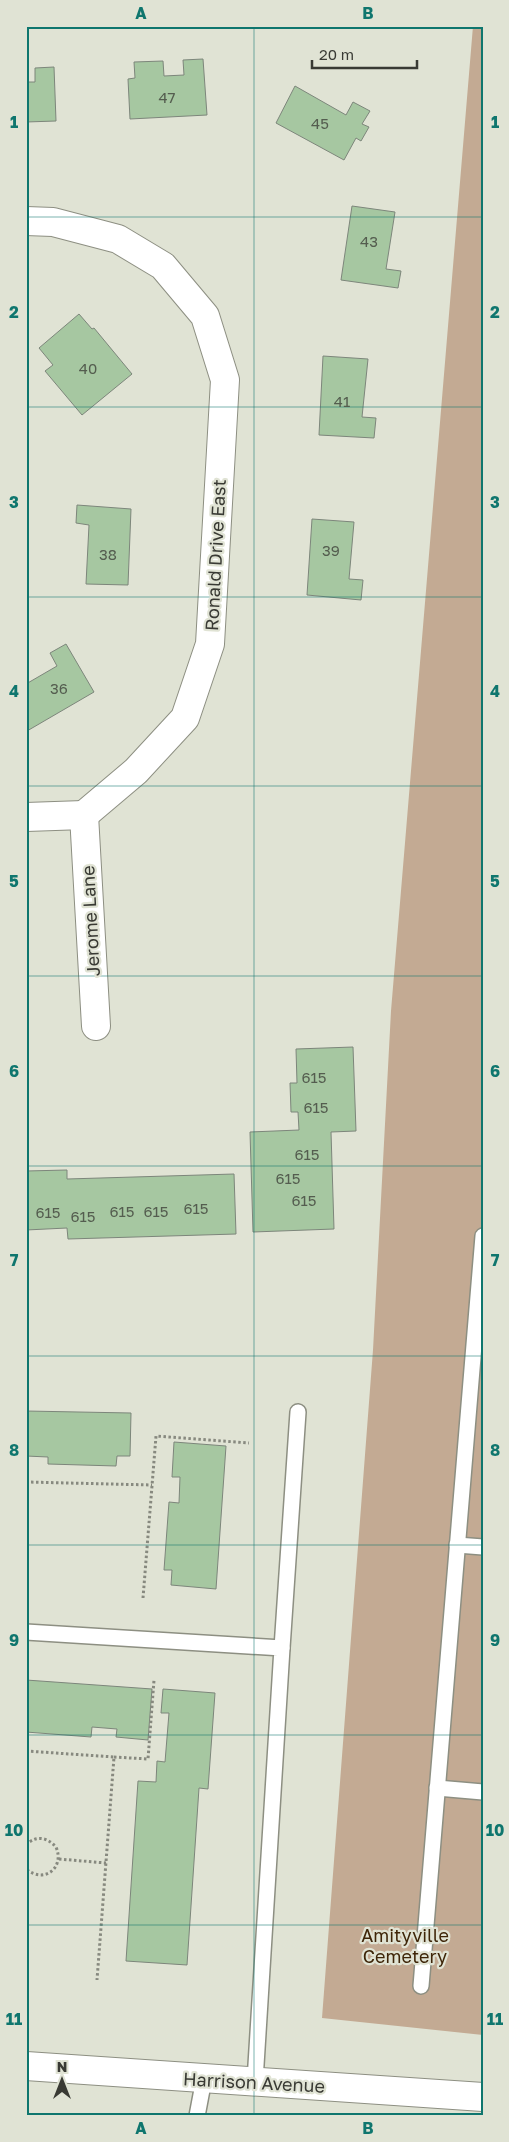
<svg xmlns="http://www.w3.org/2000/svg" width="509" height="2142" font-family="'Golos Text',sans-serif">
<rect width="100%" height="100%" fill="#e0e3d4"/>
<path fill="#c3aa93" d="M473,26h10v2009l-161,-17 51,-668 18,-339z"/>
<g fill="#a6c7a1" stroke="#7d867b">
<path d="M203,59l4,56 -77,4 -2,-40 7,-1 -1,-16 29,-1 1,15 20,-1 -1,-15z"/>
<path d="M54,67l2,54 -30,1v-40h9v-14z"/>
<path d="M295,86l51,29 7,-13 17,9 -8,13 7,3 -8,14 -5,-3 -12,22 -68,-37z"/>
<path d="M352,206l43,6 -9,57 15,2 -3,17 -57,-8z"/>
<path d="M79,314l13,15 2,-1 38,46 -50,41 -37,-44 8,-6 -14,-17z"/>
<path d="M323,356l45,3 -6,58 14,1 -2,20 -55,-3z"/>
<path d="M77,505l54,4 -3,76 -42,-1 3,-59 -13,-2z"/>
<path d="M312,519l42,3 -5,57 14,1 -2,20 -54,-5z"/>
<path d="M66,644l28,48 -67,39 -1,-47 31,-18 -7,-13z"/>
<path d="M353,1047l3,84 -25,1 3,97 -81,3 -3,-100 49,-2 -1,-18h-7l-1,-29h7l-1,-34z"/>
<path d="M67,1170v9l167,-5 2,60 -168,5 -1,-11 -41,2v-59z"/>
<path d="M26,1411l105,2 -1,43h-13l-1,10 -68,-2v-7l-22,-1z"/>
<path d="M174,1442l52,4 -10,143 -45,-4 1,-15h-8l5,-68 10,1 1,-26h-8z"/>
<path d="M26,1680l126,9 -4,51 -32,-3 1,-8 -25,-2 -1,10 -65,-5z"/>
<path d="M163,1689l52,4 -7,96 -9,-1 -12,177 -61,-4 12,-180 18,1 1,-21 8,1 4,-49h-8z"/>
</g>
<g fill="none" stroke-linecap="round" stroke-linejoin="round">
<g stroke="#8d8f82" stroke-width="18">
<g id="service">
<path d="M457,1545l26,2"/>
<path d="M26,1632l256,16 -27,433"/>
<path d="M282,1648l16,-236"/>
<path d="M437,1788l46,4"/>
<path d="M421,1986l62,-750"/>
<path d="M197,2116l7,-37"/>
</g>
</g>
<g stroke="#8d8f82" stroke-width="30">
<g id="minor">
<path d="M26,221l27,1 65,17 45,27 42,50 20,64 -15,264 -25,74 -49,53 -52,44"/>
<path d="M84,815l12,211"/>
<path d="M26,817l58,-2"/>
<path d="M26,2066l457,31"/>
</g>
</g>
<g stroke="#87897f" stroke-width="3" stroke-dasharray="2.5 2.5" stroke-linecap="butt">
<path d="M26,1482l126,3"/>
<path d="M143,1598l13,-162 93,7"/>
<path d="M26,1751l88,6 -17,223"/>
<path d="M114,1757l34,2 6,-79"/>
<path d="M26,1845c10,-10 21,-8 30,2 9,21 -12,37 -30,22"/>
<path d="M59,1859l47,4"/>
</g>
<use href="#service" stroke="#fff" stroke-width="15"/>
<use href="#minor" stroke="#fff" stroke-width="28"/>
</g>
<path fill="none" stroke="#0f766e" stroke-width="1" stroke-opacity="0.55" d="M254,26v2090M26,217h457M26,407h457M26,597h457M26,786h457M26,976h457M26,1166h457M26,1356h457M26,1545h457M26,1735h457M26,1925h457"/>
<g text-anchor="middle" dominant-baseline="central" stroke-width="4.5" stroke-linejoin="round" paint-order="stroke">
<g font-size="15" fill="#545d4f">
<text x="167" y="97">47</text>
<text x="320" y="123">45</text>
<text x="369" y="241">43</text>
<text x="88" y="368">40</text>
<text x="342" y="401">41</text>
<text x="331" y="550">39</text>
<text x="108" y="554">38</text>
<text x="59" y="688">36</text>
<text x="314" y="1077">615</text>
<text x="316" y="1107">615</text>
<text x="307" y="1154">615</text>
<text x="288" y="1178">615</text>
<text x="304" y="1200">615</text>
<text x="196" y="1208">615</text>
<text x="122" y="1211">615</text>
<text x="156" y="1211">615</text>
<text x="48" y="1212">615</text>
<text x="83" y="1216">615</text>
</g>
<g font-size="18" fill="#393a34" stroke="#e0e3d4">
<text transform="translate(215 555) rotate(-87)">Ronald Drive East</text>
<text transform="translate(90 921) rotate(-93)">Jerome Lane</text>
<text transform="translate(254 2082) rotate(3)">Harrison Avenue</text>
</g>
<g font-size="18" fill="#3e2508" stroke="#e0e3d4">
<text x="405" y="1935">Amityville<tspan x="405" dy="21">Cemetery</tspan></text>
</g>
</g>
<rect width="509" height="2142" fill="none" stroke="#e0e3d4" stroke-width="55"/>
<g transform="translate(62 2080)" stroke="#e0e3d4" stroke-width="4" paint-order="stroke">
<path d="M0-4L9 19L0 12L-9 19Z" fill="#393a34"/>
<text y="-8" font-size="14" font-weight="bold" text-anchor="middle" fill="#393a34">N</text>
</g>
<path d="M312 60v8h105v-8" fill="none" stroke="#393a34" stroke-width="2.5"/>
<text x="319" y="60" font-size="15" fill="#393a34" stroke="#e0e3d4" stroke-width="4" paint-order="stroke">20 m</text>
<rect x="28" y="28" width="454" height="2086" fill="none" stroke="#0f766e" stroke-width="2"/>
<g font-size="16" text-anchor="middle" font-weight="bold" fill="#0f766e">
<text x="141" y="19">A</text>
<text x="368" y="19">B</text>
<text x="14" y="128">1</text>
<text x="495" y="128">1</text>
<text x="14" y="318">2</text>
<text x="495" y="318">2</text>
<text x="14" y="508">3</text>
<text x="495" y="508">3</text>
<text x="14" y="697">4</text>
<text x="495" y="697">4</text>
<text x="14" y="887">5</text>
<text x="495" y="887">5</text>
<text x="14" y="1077">6</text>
<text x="495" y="1077">6</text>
<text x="14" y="1266">7</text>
<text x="495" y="1266">7</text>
<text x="14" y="1456">8</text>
<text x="495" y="1456">8</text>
<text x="14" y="1646">9</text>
<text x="495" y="1646">9</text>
<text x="14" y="1836">10</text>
<text x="495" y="1836">10</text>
<text x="14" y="2025">11</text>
<text x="495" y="2025">11</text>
<text x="141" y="2134">A</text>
<text x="368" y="2134">B</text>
</g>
</svg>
